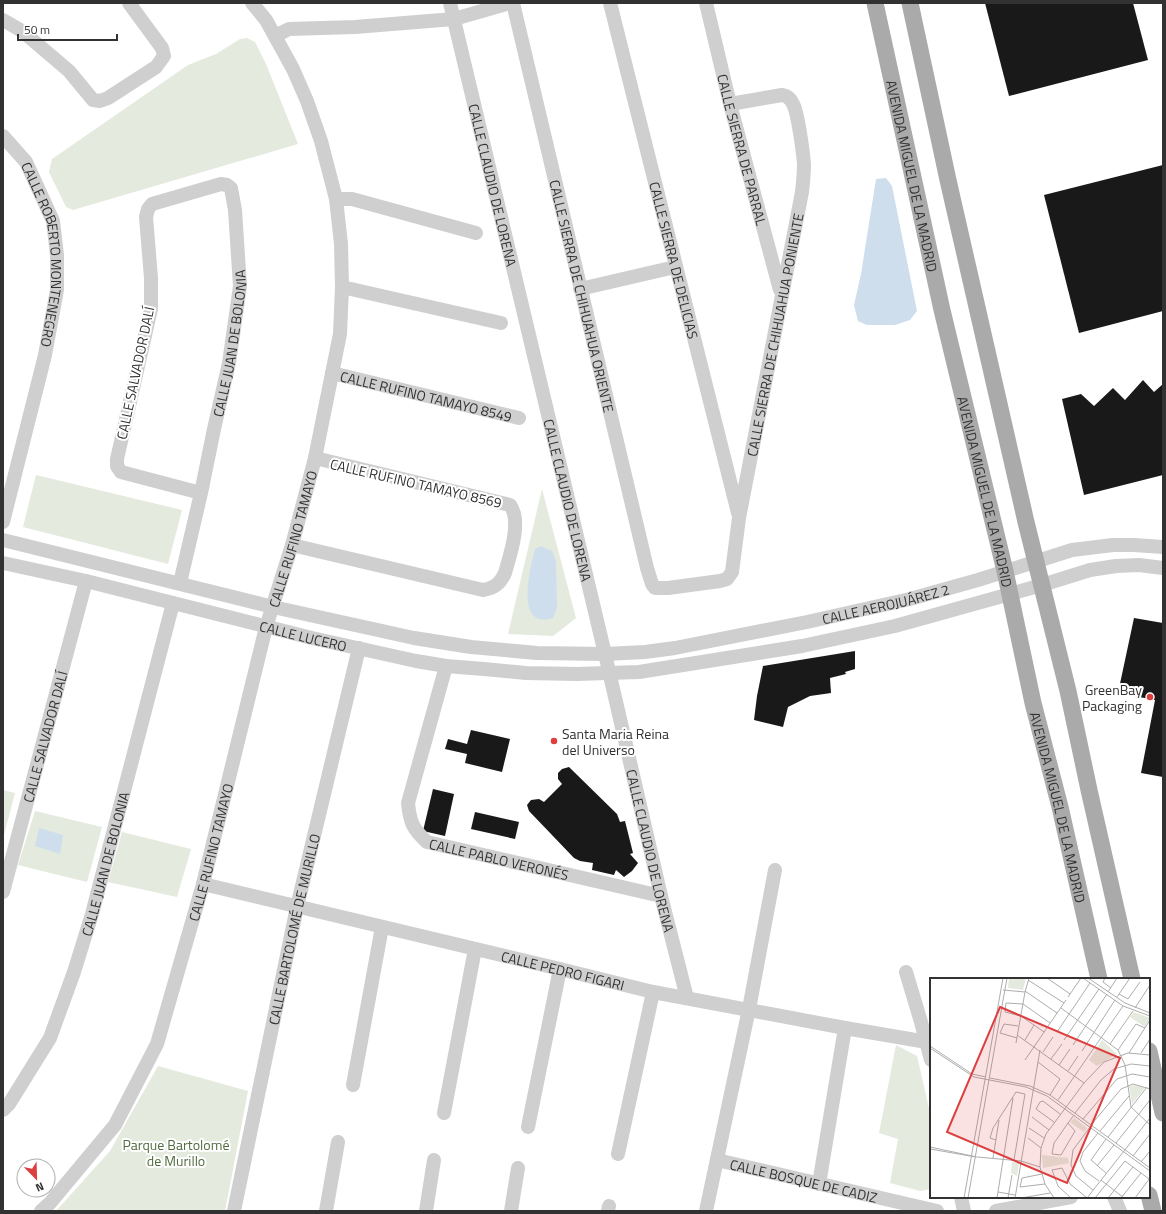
<svg xmlns="http://www.w3.org/2000/svg" width="1166" height="1214" font-family="'Titillium Web',sans-serif">
<rect width="100%" height="100%" fill="#fff"/>
<g fill="#e4eade">
<path d="M247,38l8,4 11,22 32,80 -225,66 -7,-3 -17,-35 3,-13 136,-94 28,-11 24,-15z"/>
<path d="M36,475l146,35 -14,54 -145,-37z"/>
<path d="M542,489l34,129 -23,18 -45,-2z"/>
<path d="M3,790l12,3 -12,46z"/>
<path d="M35,811l67,16 -15,55 -69,-17z"/>
<path d="M122,832l69,17 -14,48 -69,-15z"/>
<path d="M896,1045l21,11 14,61v72l-11,2 -30,-8 8,-44 -19,-6z"/>
<path d="M158,1066l90,25 -23,120h-169l54,-60z"/>
</g>
<g fill="#cedeec">
<path d="M886,178l6,8 25,125 -7,9 -15,5h-28l-9,-4 -4,-16 7,-31 15,-95z"/>
<path d="M541,546l11,5 4,10 1,47 -4,10c-39,12 -23,-50 -18,-69z"/>
<path d="M39,828l24,7 -3,19 -25,-8z"/>
</g>
<g fill="#191919">
<path d="M985,3h148l15,57 -139,36z"/>
<path d="M1163,165v146l-84,22 -35,-138z"/>
<path d="M1143,380l11,12 9,-8v91l-79,20 -22,-96 19,-5 13,12 19,-18 12,12z"/>
<path d="M1134,618l29,5v154l-22,-4 14,-73 -37,-7z"/>
<path d="M855,651v18l-10,3 1,2 -16,4 1,15 -21,3 -22,11 -5,20 -29,-7 3,-24 6,-30z"/>
<path d="M471,730l39,9 -8,33 -37,-9 2,-9 -22,-5 3,-10 19,5z"/>
<path d="M569,767l48,47 3,8 5,-1 8,32 -3,1 8,9 -6,8 -8,6 -8,-7 -2,5 -22,-5 1,-7 -13,-2 -6,-3 -45,-47 -2,-6 4,-5 8,-1 5,3 18,-18 -4,-5v-6l4,-4z"/>
<path d="M433,789l21,5 -9,42 -22,-5z"/>
<path d="M475,812l44,10 -4,17 -44,-10z"/>
</g>
<g fill="none" stroke-linecap="round" stroke-linejoin="round">
<g stroke="#cfcfcf" stroke-width="14">
<path id="s1" d="M450,3l155,651 56,242 26,102"/>
<path id="s2" d="M513,3l134,565 5,16 3,4h13l52,-7 7,-2 5,-7 7,-54 63,-326c1,-9 2,-19 2,-28 -1,-12 -6,-51 -11,-60 -2,-5 -5,-8 -11,-9l-52,9"/>
<path id="s3" d="M610,3l128,510"/>
<path id="s4" d="M706,3l24,101 50,186"/>
<path d="M3,20l19,11 47,40 24,29 7,1 8,-3 48,-31 8,-11 -2,-8 -33,-45"/>
<path d="M275,36l14,-7 66,-2 99,-8 56,-16"/>
<path id="s5" d="M3,136l23,26 27,59 4,34v35l-12,65 -42,167"/>
<path d="M336,199h16l124,34"/>
<path d="M342,287l159,36"/>
<path d="M580,289l95,-22"/>
<path id="s6" d="M332,373l187,45"/>
<path id="s7" d="M3,540l270,67 141,31 57,9 66,6 68,1 40,-2 30,-4 132,-26 103,-23 68,-19 94,-30 41,-5h21l29,2"/>
<path d="M292,545l191,45c11,-2 17,-6 22,-17 5,-18 17,-52 5,-68l-195,-47"/>
<path id="s8" d="M3,563l83,18 226,57 104,23 30,5 38,3 42,4 51,1 62,-2 163,-26 93,-20 147,-41 48,-15 26,-4 23,-1 24,3"/>
<path id="s9" d="M180,583l21,-90 13,-64 15,-66 11,-77 -5,-76 -4,-22 -4,-3 -6,-1 -69,20 -4,5 -2,8 5,61v31l-34,150v7l4,6 80,21"/>
<path id="s10" d="M446,666l-38,137c2,20 5,26 19,39l234,54"/>
<path id="s11" d="M203,884l357,85 93,23 192,36 82,14"/>
<path id="s12" d="M3,892l83,-311"/>
<path d="M906,972l15,50 10,38"/>
<path d="M353,1085l29,-158"/>
<path id="s13" d="M3,1110l6,-6 41,-66 24,-66 18,-58 81,-311"/>
<path d="M444,1113l31,-164"/>
<path d="M528,1127l32,-158"/>
<path d="M618,1154l35,-162"/>
<path id="s14" d="M717,1160l220,51"/>
<path d="M819,1184l26,-156"/>
<path d="M961,1197l3,14"/>
<path d="M1114,1197l6,14"/>
<path id="s15" d="M41,1211l9,-8 65,-78 42,-81 46,-160 63,-257 26,-82 23,-87 25,-124 2,-47 -1,-43 -5,-45 -15,-58 -14,-40 -14,-32 -27,-49 -14,-17"/>
<path id="s16" d="M234,1211l63,-304 62,-259"/>
<path d="M326,1211l12,-69"/>
<path d="M426,1211l8,-51"/>
<path d="M511,1211l7,-43"/>
<path d="M608,1211l1,-5"/>
<path d="M706,1211l43,-202 26,-139"/>
<path d="M996,1211l75,-14"/>
</g>
<g stroke="#aaa" stroke-width="17">
<path id="s17" d="M875,3l67,307 63,261 28,132 27,104 39,172"/>
<path d="M910,3l38,177 78,342 42,169 21,99 43,189"/>
<path d="M1149,1051l14,62"/>
<path d="M1149,1195l4,16"/>
</g>
</g>
<g fill="#dd3f3f" stroke="#fff" stroke-width="1.5">
<circle cx="1150" cy="697" r="4"/>
<circle cx="554" cy="741" r="4"/>
</g>
<g text-anchor="middle" dominant-baseline="central" stroke-width="4" stroke-linejoin="round" paint-order="stroke">
<g font-size="14" fill="#323232" stroke="#fff">
<text stroke="none"><textPath href="#s4" startOffset="151">CALLE SIERRA DE PARRAL</textPath></text>
<text stroke="none"><textPath href="#s17" startOffset="177">AVENIDA MIGUEL DE LA MADRID</textPath></text>
<text stroke="none"><textPath href="#s1" startOffset="187">CALLE CLAUDIO DE LORENA</textPath></text>
<text stroke="none"><textPath href="#s5" startOffset="131">CALLE ROBERTO MONTENEGRO</textPath></text>
<text stroke="none"><textPath href="#s3" startOffset="265">CALLE SIERRA DE DELICIAS</textPath></text>
<text stroke="none"><textPath href="#s2" startOffset="301">CALLE SIERRA DE CHIHUAHUA ORIENTE</textPath></text>
<text stroke="none"><textPath href="#s2" startOffset="925">CALLE SIERRA DE CHIHUAHUA PONIENTE</textPath></text>
<text stroke="none"><textPath href="#s9" startOffset="245">CALLE JUAN DE BOLONIA</textPath></text>
<text transform="translate(135 373) rotate(-78)">CALLE SALVADOR DALÍ</text>
<text stroke="none"><textPath href="#s6" startOffset="97">CALLE RUFINO TAMAYO 8549</textPath></text>
<text transform="translate(416 483) rotate(13)">CALLE RUFINO TAMAYO 8569</text>
<text stroke="none"><textPath href="#s17" startOffset="501">AVENIDA MIGUEL DE LA MADRID</textPath></text>
<text stroke="none"><textPath href="#s1" startOffset="511">CALLE CLAUDIO DE LORENA</textPath></text>
<text stroke="none"><textPath href="#s15" startOffset="728">CALLE RUFINO TAMAYO</textPath></text>
<text stroke="none"><textPath href="#s7" startOffset="900">CALLE AEROJUÁREZ 2</textPath></text>
<text stroke="none"><textPath href="#s8" startOffset="309">CALLE LUCERO</textPath></text>
<text stroke="none"><textPath href="#s12" startOffset="161">CALLE SALVADOR DALÍ</textPath></text>
<text stroke="none"><textPath href="#s17" startOffset="825">AVENIDA MIGUEL DE LA MADRID</textPath></text>
<text stroke="none"><textPath href="#s1" startOffset="871">CALLE CLAUDIO DE LORENA</textPath></text>
<text stroke="none"><textPath href="#s15" startOffset="404">CALLE RUFINO TAMAYO</textPath></text>
<text stroke="none"><textPath href="#s10" startOffset="261">CALLE PABLO VERONÉS</textPath></text>
<text stroke="none"><textPath href="#s13" startOffset="269">CALLE JUAN DE BOLONIA</textPath></text>
<text stroke="none"><textPath href="#s16" startOffset="288">CALLE BARTOLOMÉ DE MURILLO</textPath></text>
<text stroke="none"><textPath href="#s11" startOffset="370">CALLE PEDRO FIGARI</textPath></text>
<text stroke="none"><textPath href="#s14" startOffset="89">CALLE BOSQUE DE CADIZ</textPath></text>
</g>
<g font-size="14" fill="#323232" stroke="#fff" text-anchor="end">
<text x="1142" y="689">GreenBay<tspan x="1142" dy="16">Packaging</tspan></text>
<text x="562" y="733" text-anchor="start">Santa Maria Reina<tspan x="562" dy="16">del Universo</tspan></text>
</g>
<g font-size="14" fill="#526c40" stroke="#fff">
<text x="176" y="1144">Parque Bartolomé<tspan x="176" dy="16">de Murillo</tspan></text>
</g>
</g>
<g transform="translate(930 978)">
<rect width="220" height="220" fill="#fff"/>
<path d="M79,0h17l-3,12 -15,-2zM204,34l16,6 -5,9 -15,-10zM172,62l15,14 -20,12 -8,-6zM206,107l9,3 -13,16 -3,-18zM144,140l13,10 -3,4 -14,-10zM112,177l26,3 1,5 -26,5zM82,184l7,1 -2,13 -6,-3z" fill="#e4eade"/>
<path fill="none" stroke="#adadad" stroke-width="1" d="M117,0l23,16M153,0l40,28 27,10M158,0l37,25 25,10M175,0l-2,4 8,6M98,2l36,23M73,12l22,2 4,-14M95,13l32,22M178,14l9,-14M189,16l9,5 12,-17M138,19l13,-19M187,19l13,-19M131,30l57,42 7,15 6,42 19,18M205,30l15,-23M114,54l-23,-16 -16,-4 1,-9 17,1 27,19M127,54l33,-49M87,57l67,48M87,60l-17,-5 4,-9 14,2M95,62l9,-15M134,62l35,-51M86,65l9,-51M180,66l23,-33M143,67l34,-51M0,68l42,28 14,3M0,70l44,29 52,10 21,9 103,75M188,72l18,-26 9,4M152,73l33,-51M113,74l10,-15M199,75l21,-33M211,75l9,-14M121,81l11,-15M95,82l41,-60M108,84l22,17 -10,16M129,87l11,-16M138,93l10,-15M60,100l40,8 20,9 100,73M128,122l65,-94M145,135l26,-33 13,-11 17,-5 19,2M102,139l17,13M153,141l34,-40 15,-5 18,3M124,144l-18,-13 4,-7 3,-1 17,13M138,145l7,8 -14,24 -9,-1 2,-11 5,-7 9,-13 6,-8M161,147l30,-36 12,-5 17,5M160,149l-17,23 -2,15 5,11 17,14M99,150l15,10M170,153l29,-35M168,155l-15,19 -3,9 5,10 14,10M178,159l39,-50M98,160l13,10M176,161l-15,21 15,13M66,162l-6,-2 3,-10 23,-36 9,2 -11,66M186,165l34,-43M0,169l47,10 44,4 19,6M0,171l46,8M203,178l17,-22M63,180l6,-38M211,184l9,-11M167,188l17,-21M112,196l-20,4 -2,9 25,-3M171,202l23,18M68,214l17,3M34,220l39,-220M38,220l39,-220M67,220l16,-100M78,220l4,-23M85,220l25,-148M91,220l29,-5M124,220l-9,-14 -5,-17 1,-19 5,-14 38,-51 20,-21 24,-9 22,2M141,220l-13,-12 -6,-16 10,-2 8,16 16,13M157,220l63,-80M165,220l30,-37 24,18M178,220l25,-31M191,220l20,-25M205,220l15,-20"/>
<path fill="#dd3f3f" fill-opacity="0.15" stroke="#dd3f3f" stroke-width="2" d="M70,29l120,51 -53,125 -120,-51z"/>
<rect width="220" height="220" fill="none" stroke="#323232" stroke-width="2"/>
</g>
<rect width="1166" height="1214" fill="none" stroke="#323232" stroke-width="8"/>
<g transform="translate(36 1178) rotate(157)"><circle r="19" fill="#ffffff" stroke="#adadad"/>
<path d="M0-3L7 15L0 10L-7 15Z" fill="#dd3f3f"/>
<text y="-6" font-size="11" font-weight="bold" text-anchor="middle" fill="#323232">N</text>
</g>
<path d="M18 34v6h99v-6" fill="none" stroke="#323232" stroke-width="2"/>
<text x="24" y="34" font-size="12" fill="#323232" stroke="#ffffff" stroke-width="3" paint-order="stroke">50 m</text>
</svg>
